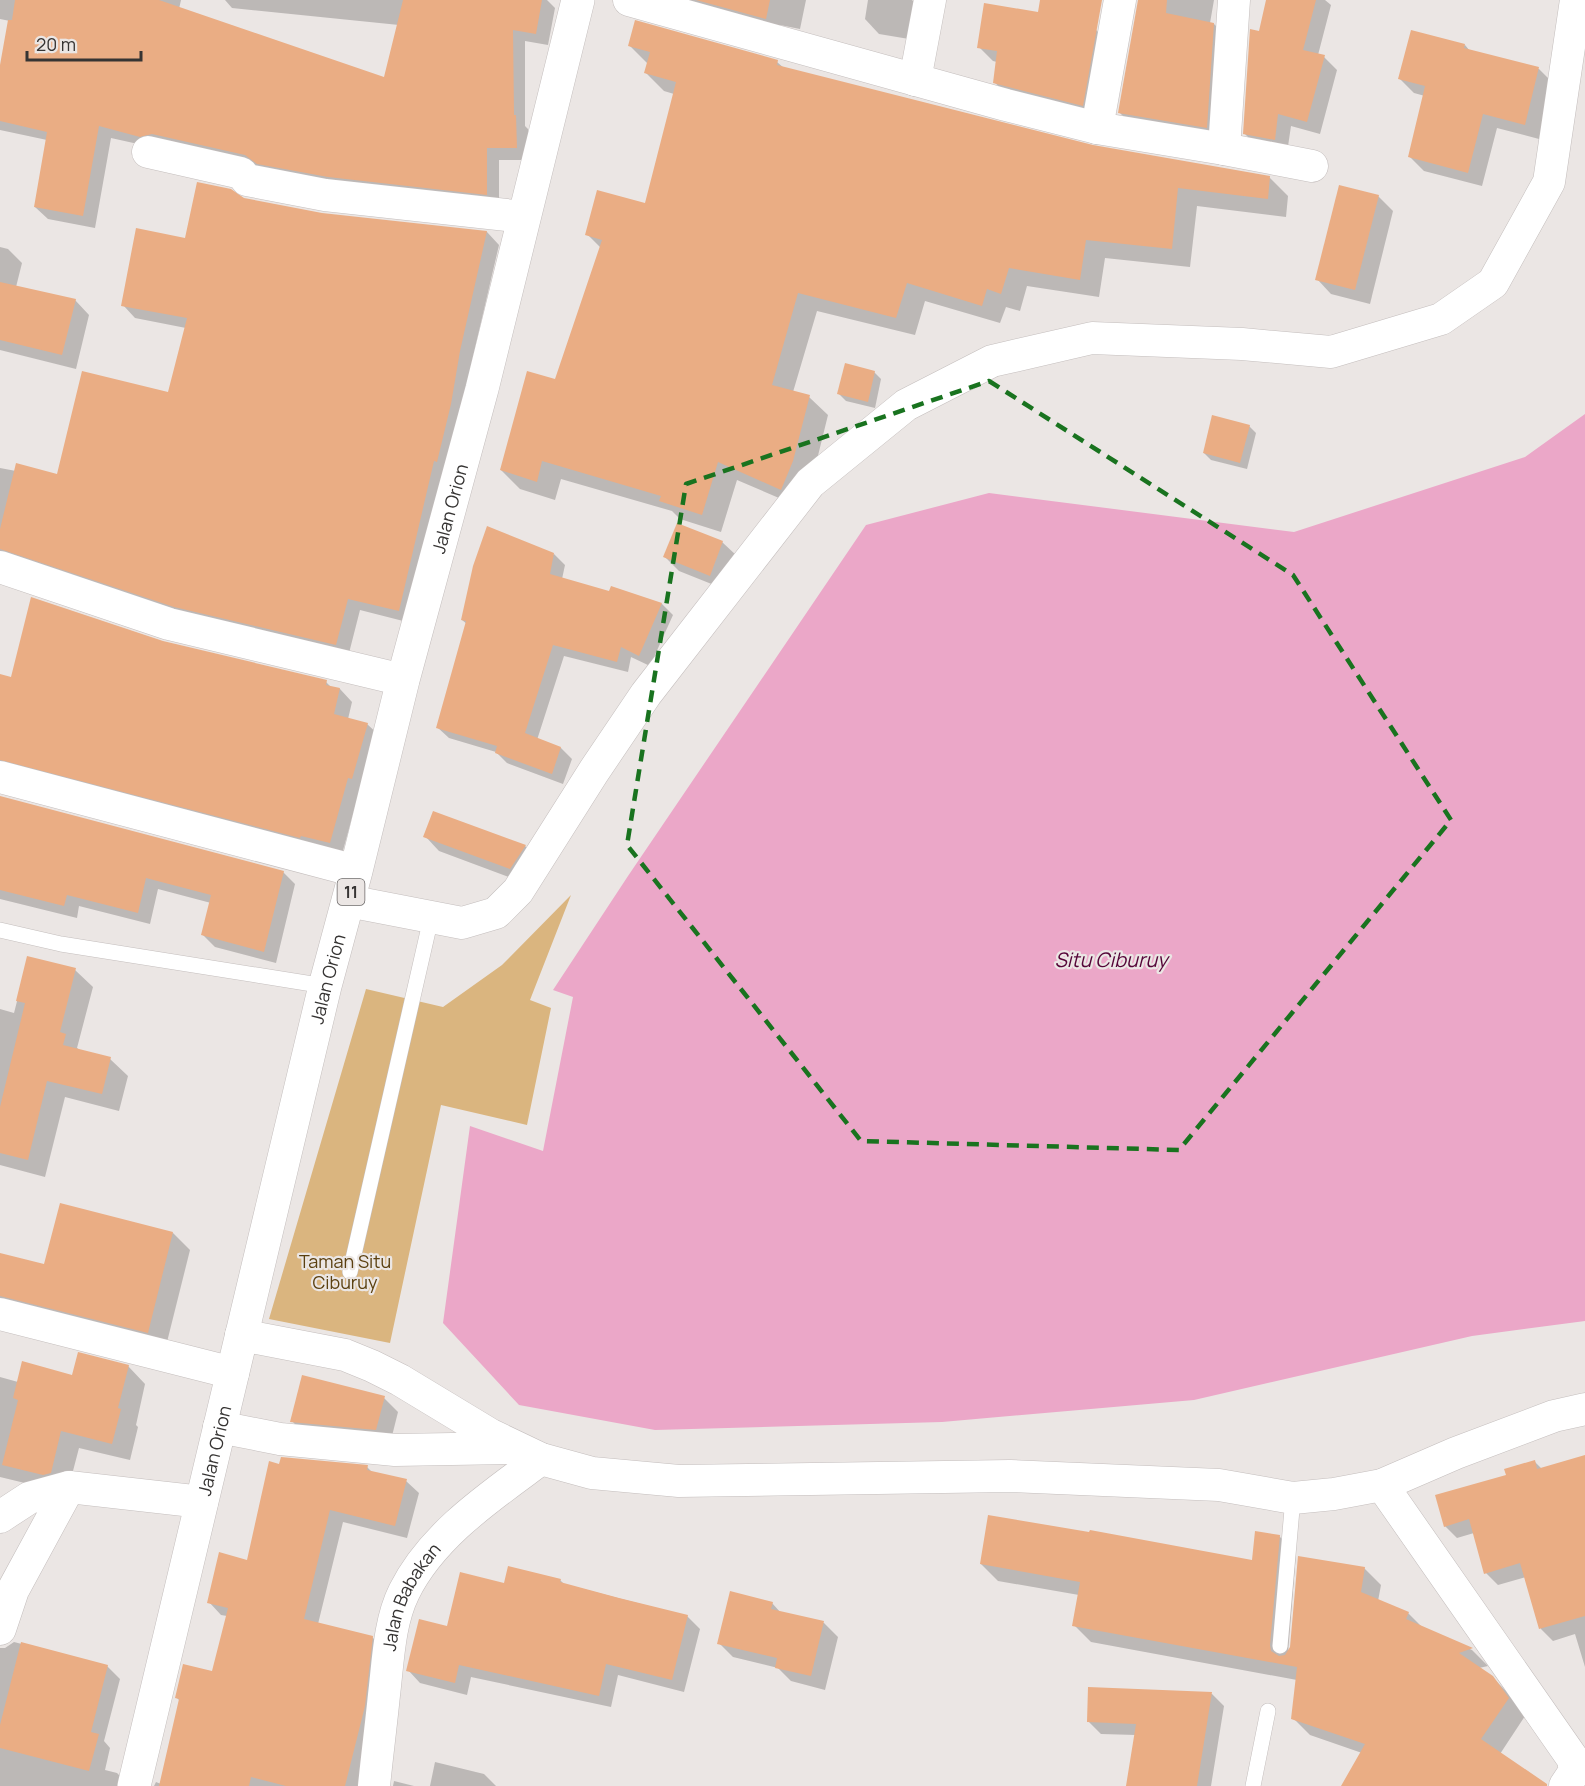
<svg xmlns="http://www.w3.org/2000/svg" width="1585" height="1786" font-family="Manrope,sans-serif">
<rect width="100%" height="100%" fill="#ebe6e4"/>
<path fill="#dab57f" d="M571,895l-41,105 21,8 -24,117 -86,-20 -51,238 -121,-24 97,-330 77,18 59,-42z"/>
<path fill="#eba7c8" d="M1585,414v907l-113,15 -278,64 -252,22 -287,8 -136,-25 -76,-82 27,-197 73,25 30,-154 -20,-7 75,-114 238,-351 123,-32 305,39 231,-75z"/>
<g fill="#0003">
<path d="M0,0h181l-2,9 206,70 14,-54 -167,-17 -7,-8h322l8,8 -7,37 -23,-4v85l3,3v31h-29v46l-158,-17 -230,-51 -16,90 -47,-9 -13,-12 12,-67 -47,-10v-57l10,-52 -10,-2z"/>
<path d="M665,0h141l-6,29 -20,-4 -1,7z"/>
<path d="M868,0h44l14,14 -5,27 -42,-7 -14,-15z"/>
<path d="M1147,0h67l-4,23 4,1 13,13 -7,103 -87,-14 -13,-13z"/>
<path d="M1268,0h57l6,5 -13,50 6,2 13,13 -17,64 -29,-8 -4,27 -29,-6 -13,-13 15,-101z"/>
<path d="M1096,30l14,14 -13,75 -88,-23 -15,-14 3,-20 -4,-1 -14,-14z"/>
<path d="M629,45l148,17 8,7 307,78 178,31 18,18 -2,21 -89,-11 -7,61 -85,-9 -6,39 -72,-11 -7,25 -14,-4 -6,16 -75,-22 -10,34 -98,-24 -24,81 16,5 19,18 -16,65 -12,27 -63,-27 -16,52 -41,-13 -8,-8 -111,-32 -6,21 -35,-11 -19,-19 55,-89 45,-133 -14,-14 59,-29 28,-111 -10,-3 -19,-19 3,-8z"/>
<path d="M1465,45l5,6 69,18 14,14 -14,56 -42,-11 -15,58 -58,-15 -14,-14 15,-61 -11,-3 -14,-14z"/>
<path d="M1378,196l15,15 -23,93 -39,-10 -14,-15z"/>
<path d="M243,199l78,15 166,18 12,13 -88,378 -51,-13 -12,47 -348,-92v-97l16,3 42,5 111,-83 17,-65 -51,-10 -12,-13 63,-66z"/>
<path d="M0,247l8,2 14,14 -6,24 59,13 14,15 -13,54 -76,-19z"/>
<path d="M874,372l7,7 -6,29 -29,-7 -7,-7z"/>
<path d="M1249,426l7,7 -9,36 -36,-9 -7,-7z"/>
<path d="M722,542l15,14 -13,33 -45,-18 -14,-14z"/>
<path d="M554,554l11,11 -3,14 48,14 2,-5 50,16 11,11 -23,51 -19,-9 -3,15 -64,-16 -27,84 24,8 11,11 -9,25 -56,-21 -11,-11 -47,-14 -12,-11 30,-103 -5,-4z"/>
<path d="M163,642l163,40 6,6 8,1 12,13 -4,17 19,5 13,12 -20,53 -18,65 -342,-78v-101l13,3z"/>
<path d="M0,797l283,75 12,12 -19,79 -61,-16 -12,-12 8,-32 -53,-14 -8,35 -71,-18 -2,12 -77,-19z"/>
<path d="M425,836l100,10 14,14 -14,23 -86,-32z"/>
<path d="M28,958l47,12 18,17 -16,61 4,3 29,8 18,17 -9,35 -54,-14 -20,80 -45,-12v-156l14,4z"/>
<path d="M173,1233l17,17 -25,100 -165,-31v-64l46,10z"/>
<path d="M128,1366l17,18 -9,41 2,2 -8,33 -51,-12 -11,42 -6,2 -62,-15v-100l18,5 55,-6z"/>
<path d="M384,1398l14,14 -8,32 -84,-8 -14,-15z"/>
<path d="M1585,1456v211l-10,-33 -22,7 -12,-12 -15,-52 -28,8 -12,-12 -12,-40 -17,5 -12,-12 90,-64 7,7z"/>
<path d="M280,1466l87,1 6,6 33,8 13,12 -12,45 -64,-16 -25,102 54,13 13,13 -16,136h-215l2,-4 5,2 19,-83 -4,-4 38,-24 13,-57 -6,-1 -12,-13 39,-41z"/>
<path d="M1279,1536l17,17 -8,100 76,-85 17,17 -3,16 30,12 16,16 48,21 16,16 -9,2 13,9 18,18 15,21 -25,38 41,32h-198l19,-33 -52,-18 -17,-17 4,-38 -206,-38 -17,-17 5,-30 -81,-14 -17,-17 272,-2z"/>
<path d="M560,1580l4,4 123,32 13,13 -16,63 -66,-17 -7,32 -140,-30 -4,18 -47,-12 -12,-13 40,-43 57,-42z"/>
<path d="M772,1603l9,10 43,10 14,14 -13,53 -34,-9 -13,-13 -45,-11 -14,-14z"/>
<path d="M14,1642l93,24 13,13 -16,62 6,7 -5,22 12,3 13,13h-130v-138h5z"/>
<path d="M1089,1689l123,5 12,12 -13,80h-84l9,-51 -35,-1 -13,-13z"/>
<path d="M435,1762l49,12 12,12h-66z"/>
<path d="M394,1781l20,5h-21z"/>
</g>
<g fill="#eaad84">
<path d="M15,0h144l225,77 19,-77h139l-6,34 -23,-4 1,85h2l1,33h-30v47l-159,-18 -71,-13 -12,-9 -93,-21 -12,3 -41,-11 -16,90 -49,-9 13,-75 -47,-11v-56l8,-45h4z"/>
<path d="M696,0h74l-4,19z"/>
<path d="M1040,0h62l-19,106 -90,-23 4,-32 -20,-3 7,-45 54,9z"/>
<path d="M1138,0h29l-1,13 48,10 -7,105 -89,-15z"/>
<path d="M1266,0h50l-13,50 22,5 -18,67 -29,-8 -3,26 -32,-6 7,-105 9,2z"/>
<path d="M635,20l143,40 -1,5 316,80 177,31 -2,23 -90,-11 -6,61 -86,-9 -6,40 -71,-12 -8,26 -14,-5 -5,17 -75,-23 -11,35 -98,-25 -26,92 38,10 -17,66 -12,29 -63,-28 -16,53 -43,-14 2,-5 -119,-35 -5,21 -37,-12 27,-99 28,8 47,-139 -17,-5 12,-45 48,13 31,-121 -32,-9 6,-21 -22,-6z"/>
<path d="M1411,30l54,14 -1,4 75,19 -14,58 -42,-11 -15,59 -60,-16 17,-71 -27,-7z"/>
<path d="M197,182l34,7 13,9 78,15 165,18 -27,120 -9,53 -14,58 -3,-1 -35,150 -51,-12 -12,46 -162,-38 -174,-58v-20l16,-66 41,11 25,-103 86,21 19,-74 -66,-12 15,-78 49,10z"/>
<path d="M1339,185l40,10 -24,95 -40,-10z"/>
<path d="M0,282l76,17 -14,56 -62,-15z"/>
<path d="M845,363l30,8 -7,31 -31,-8z"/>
<path d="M1212,415l38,10 -10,38 -37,-10z"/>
<path d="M677,523l46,18 -13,35 -47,-19z"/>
<path d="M487,526l67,27 -4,21 59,17 2,-5 51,17 -23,53 -18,-9 -4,15 -64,-17 -28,88 36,14 -9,27 -57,-21 2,-7 -61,-18 30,-107 -5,-1 12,-54z"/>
<path d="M31,597l132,44 164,39 -1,5 14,3 -6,26 34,9 -16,56 -4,-1 -18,65 -29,-7 -1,2 -300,-78v-86l11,3z"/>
<path d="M0,796l284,75 -20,81 -63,-17 10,-40 -65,-17 -8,35 -71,-18 -3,11 -64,-16z"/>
<path d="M433,811l93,34 -16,24 -87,-32z"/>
<path d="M27,956l49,12 -16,64 6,2 -3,11 48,12 -9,37 -55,-13 -19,79 -28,-7v-46l25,-104 -9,-2z"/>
<path d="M60,1203l113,29 -25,101 -148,-37v-43l44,11z"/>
<path d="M78,1352l51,13 -11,43 3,1 -9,35 -51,-13 -10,42 -8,2 -41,-10 16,-65 -5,-2 9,-37 50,14z"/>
<path d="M302,1375l83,21 -9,34 -86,-8z"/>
<path d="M1585,1455v161l-46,13 -19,-66 -36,11 -15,-55 -25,8 -9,-32 71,-20 -2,-6 31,-9 2,9z"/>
<path d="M281,1457l87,8 -1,5 40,9 -12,47 -65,-16 -26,109 69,17 -8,70 -20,80h-59l-35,-9 -2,9h-90l20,-87 -4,-1 8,-34 29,7 16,-63 -21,-5 12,-51 28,8 22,-99 10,3z"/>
<path d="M988,1515l101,17 1,-2 162,30 3,-29 25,4 -10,110 1,6 8,5 6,-1 5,-8 8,-91 67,11 -4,25 48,20 -3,7 67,29 -14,5 34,23 16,22 -28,41 66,45v2h-206l24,-42 -74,-25 6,-52 -225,-41 8,-44 -100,-18z"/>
<path d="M508,1566l53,13 -1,3 59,16 69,17 -16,65 -66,-16 -7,32 -140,-31 -4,18 -49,-12 13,-52 28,7 13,-54 44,11z"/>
<path d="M730,1591l43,11 -2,7 53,12 -13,55 -36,-8 2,-10 -60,-14z"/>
<path d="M21,1642l87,23 -17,67 8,2 -10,37 -89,-23v-23z"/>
<path d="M1088,1687l124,5 -15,94h-71l10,-62 -49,-2z"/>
</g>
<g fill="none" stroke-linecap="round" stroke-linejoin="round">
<g stroke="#c4bebd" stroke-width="16">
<g id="service">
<path d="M0,930l61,14 264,42"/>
<path d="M350,1272l81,-354"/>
<path d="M1280,1646l13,-148"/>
<path d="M1253,1786l15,-75"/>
</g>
</g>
<g stroke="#c4bebd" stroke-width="33">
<g id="minor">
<path d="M629,0l377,105 91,23 127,21 88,17"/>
<path d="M915,80l15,-80"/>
<path d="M1097,128l23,-128"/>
<path d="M1224,149l10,-149"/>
<path d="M148,152l93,21 6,7 78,15 199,22"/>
<path d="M0,567l169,57 234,56"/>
<path d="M0,777l356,94"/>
<path d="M348,901l114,22 34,-10 22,-22 76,-120 52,-77 164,-211 96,-78 86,-44 100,-23 150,6 89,8 110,-33 52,-36 56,-101 27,-182"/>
<path d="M0,1314l233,59"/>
<path d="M241,1335l104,20 27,11 28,14 91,55 50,24 51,14 87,8 331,-5 209,9 74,13 41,-4 48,-9 74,-32 98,-37 31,-7"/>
<path d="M219,1427l61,12 115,11 118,-2"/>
<path d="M1382,1485l191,274 2,12 -10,15"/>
<path d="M0,1517l29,-19 40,-11 133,15"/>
<path d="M0,1629l13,-39 56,-103"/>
<path id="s1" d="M374,1786c3,-30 7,-61 10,-91 4,-33 5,-73 20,-103 28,-57 87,-96 137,-133"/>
</g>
</g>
<g stroke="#c4bebd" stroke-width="34">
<g id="trunk">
<path id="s2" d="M134,1786l191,-800 31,-115 47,-191 79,-291 96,-389"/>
</g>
</g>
<use href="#service" stroke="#fff" stroke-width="15"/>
<use href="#minor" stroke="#fff" stroke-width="32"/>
<use href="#trunk" stroke="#fff" stroke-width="33"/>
</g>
<path fill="none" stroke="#19731f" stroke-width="4.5" stroke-dasharray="12 8" stroke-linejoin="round" d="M989,381l304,194 158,245 -272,330 -318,-9 -234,-296 59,-361z"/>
<g text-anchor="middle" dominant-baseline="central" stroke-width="4.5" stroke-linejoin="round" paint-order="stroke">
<rect fill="#ebe6e4" stroke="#6c6968" stroke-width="1.5" x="337.5" y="879" width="27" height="26" rx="4.5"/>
<g font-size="16" font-weight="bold" fill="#363433">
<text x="351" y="892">11</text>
</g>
<g font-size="18" fill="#363433" stroke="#ebe6e4">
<text stroke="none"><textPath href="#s2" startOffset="1316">Jalan Orion</textPath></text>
<text stroke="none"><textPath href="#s2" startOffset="830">Jalan Orion</textPath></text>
<text stroke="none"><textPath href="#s2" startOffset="345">Jalan Orion</textPath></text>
<text stroke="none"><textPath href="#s1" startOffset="195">Jalan Babakan</textPath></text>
</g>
<g font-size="18" fill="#5b4010" stroke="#ebe6e4">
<text x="345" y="1261">Taman Situ<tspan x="345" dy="21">Ciburuy</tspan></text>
</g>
<g font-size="20" font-style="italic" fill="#550538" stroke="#ebe6e4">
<text x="1111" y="959">Situ Ciburuy</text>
</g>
</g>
<path d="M27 51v9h114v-9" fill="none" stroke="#363433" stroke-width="3"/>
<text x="36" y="51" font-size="18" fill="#363433" stroke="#ebe6e4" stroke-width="4.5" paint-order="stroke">20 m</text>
</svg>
